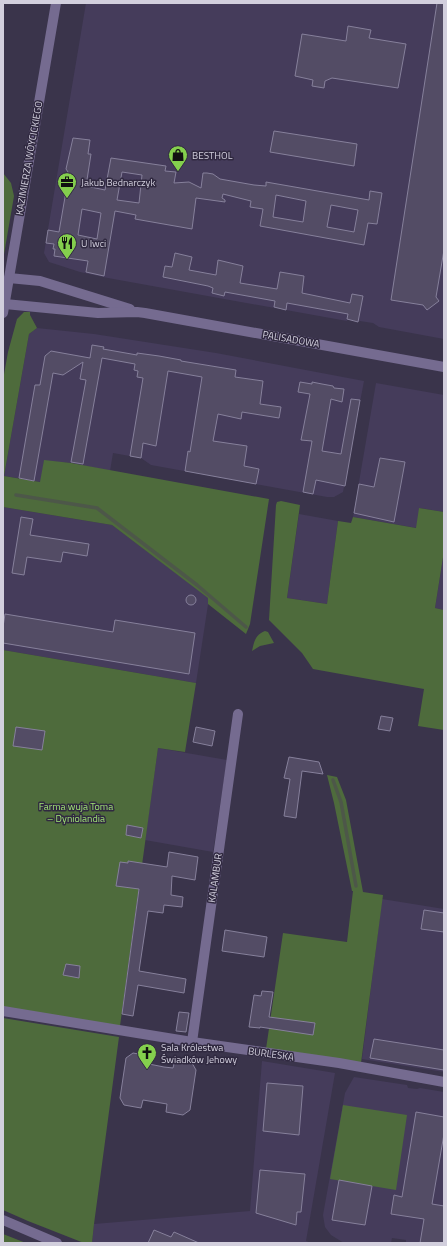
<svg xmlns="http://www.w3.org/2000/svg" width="447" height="1246" font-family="'Titillium Web',sans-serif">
<rect width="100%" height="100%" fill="#3a344b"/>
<g fill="#453c5b">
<path d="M86,3h358v336l-65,-12 -6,-4 -26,-4v2l-239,-43 -28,-6 -31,-10 -5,-9z"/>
<path d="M37,328l57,6 122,19 148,28 -21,111 -9,5h-7l-176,-32 -10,-7 -28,-5 -3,18 -39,-8 -27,-2 -3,21 -37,-6 25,-142z"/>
<path d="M376,383l68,12v117l-24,-4 -3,20 -64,-11z"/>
<path d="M3,507l109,18 97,73 -13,85 -193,-33z"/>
<path d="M299,514l39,7 -11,83 -40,-6z"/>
<path d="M444,551v59l-9,-2z"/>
<path d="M158,748l69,12 -14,92 -68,-12z"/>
<path d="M382,899l62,10v163l-82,-13z"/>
<path d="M262,1061l73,12 -29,168 5,2h-219l2,-19 156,-13z"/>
<path d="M354,1077l53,8 1,3 9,1 3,-1 24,4 -1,151h-37v-3l-14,-2 -1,5h-47l-13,-8 -6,-8 -2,-12 22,-122z"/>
</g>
<g fill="#4e6b3c">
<path d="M3,173l8,10 3,13 -11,64z"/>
<path d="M24,312h6v3l7,13 -8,6 -25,142 36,6 4,-22 27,3 198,36 -19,125 -4,10 -38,-30v-6l-96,-73 -109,-18v-127l5,-28 9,-33z"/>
<path d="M281,501l19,4 -13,93 40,6 11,-83 13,2 2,-6 63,11 3,-20 25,4v39l-9,57 9,2v120l-26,-4 6,-37 -111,-20 -11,-16 -33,-33 7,-115 1,-3z"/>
<path d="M265,631l3,1 6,11 -14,3 -8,5c2,-9 3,-16 13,-20z"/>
<path d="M3,650l193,33 -11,69 -27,-4 -38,278 -117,-19z"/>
<path d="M327,775l10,2 9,23 17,92 20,3 -22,168 -95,-14 17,-116 64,9 6,-51h-1l-18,-88z"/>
<path d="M3,1018l116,19 -25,187 -2,19h-8l-56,-22 -25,-11z"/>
<path d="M343,1105l64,10 -11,75 -66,-11z"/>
<path d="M3,1234l23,9h-23z"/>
</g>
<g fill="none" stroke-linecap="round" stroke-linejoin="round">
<g stroke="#4d5749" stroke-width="3.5">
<path d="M16,495l81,13 100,77 49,42"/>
<path d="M333,780l8,22 15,84"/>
</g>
</g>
<g fill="#534c65" stroke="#86809b" fill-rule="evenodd">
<path d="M437,3h7v247l-8,47 3,4 -12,9 -4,-5 -32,-5z"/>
<path d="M348,26l23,4 -2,8 37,6 -8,44 -66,-10 -7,3 -1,7 -12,-2 1,-6 -18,-4 7,-42 44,7z"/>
<path d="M274,131l83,13 -3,22 -84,-14z"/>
<path d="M73,138l17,2 -2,14h3l-5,32 19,4 6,-32 55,8 -1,5 11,1 -2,11 15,-1 12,6 2,-15h4l6,1 7,5 34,6 12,1v-4l103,18 1,-9 12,2 -5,31 -9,-1 -4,22 -104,-19 3,-17 -13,-2 1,-6 -28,-7 -1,4 3,2v2l-29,-4 -4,31 -57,-10 1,-4 -21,-4 -11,65 -18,-4 2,-11 -34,-5 1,-7h-2l1,-5 -8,-1 2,-13 11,2 6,-35 -2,-11h3l2,-14 -2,-3zM122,172l20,3 -3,28 -22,-3zM276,195l30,6 -3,21 -30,-5zM331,205l27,5 -4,22 -27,-5zM82,209l19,4 -4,26 -19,-4z"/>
<path d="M175,253l17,4 -3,13 27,5 2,-15 25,6 -3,17 37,6 3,-17 24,4 -2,17 48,10 2,-9 11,2 -5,26 -11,-3 1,-5 -61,-11 -1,7 -12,-3 1,-6 -50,-9 -1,4 -12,-3 1,-5 -5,-2 -45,-9 2,-11 7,1z"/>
<path d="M92,345l12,2 -1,2 34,6v-2l22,3 22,4v1l55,9 -1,7 28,4 -3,23 21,3 -2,11 -37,-6 -1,7 -23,-5 -5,27 34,5 -3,20 15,3 -3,15 -71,-13 3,-20 2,1 12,-75 -34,-6 -12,75 -13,-3 -2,15 -11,-2 13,-78 -6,-1 1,-6 -4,-1 1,-6 -33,-6 -19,106 -12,-2 15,-82 -6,-1 3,-17 -20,13 -10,-2 -19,108 -15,-3 16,-93h5l5,-29 6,-5 39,7z"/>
<path d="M300,382l12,2v-2l10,2 11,2 1,2 10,1 -2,13 -11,-3 -9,52 19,3 10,-55 9,1 -15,86 -29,-6 -3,14 -10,-2 9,-51 -11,-1 9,-46 -12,-2z"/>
<path d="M380,458l25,4 -11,60 -40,-9 5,-29 15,3z"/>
<path d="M21,517l12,2 -3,16 59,9 -2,12 -24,-4 -2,10 -34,-5 -3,18 -12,-2z"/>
<circle cx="191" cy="600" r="5"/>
<path d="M5,614l108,18 2,-12 80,13 -6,41 -186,-31v-16z"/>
<path d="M381,716l12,2 -3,13 -12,-2z"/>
<path d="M16,727l29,4 -3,19 -29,-4z"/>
<path d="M196,727l19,4 -3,15 -19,-4z"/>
<path d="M289,757l30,5 4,12 -21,-3 -6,47 -12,-2 6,-37 -6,-1z"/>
<path d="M127,825l16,3 -2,10 -15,-3z"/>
<path d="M169,852l29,5 -3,23 -23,-4 -1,19 12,2 -1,10 -18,-2 -1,8 -15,-2 -9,60 47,8 -2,14 -46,-8 -5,31 -11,-2 17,-125 -23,-3 4,-24 8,1v-2l39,6z"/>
<path d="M424,910l20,3v19l-23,-3z"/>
<path d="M225,930l42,7 -3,20 -42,-6z"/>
<path d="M66,964l14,2 -1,12 -16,-3z"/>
<path d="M262,991l11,1 -4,25 46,6 -2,12 -53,-8v1l-11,-1 5,-32 7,1z"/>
<path d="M179,1012l10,1 -3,19 -10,-1z"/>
<path d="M374,1039l70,11v20l-74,-12z"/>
<path d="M133,1053l17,3 -1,8 15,3 9,1 2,-8 17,3 4,7 -6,40 -7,5 -17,-3 1,-8 -24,-4 -2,8 -17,-3 -4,-7 6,-40z"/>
<path d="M267,1083l36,3 -4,49 -36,-4z"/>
<path d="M416,1112l28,5v17l-12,70 12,2v37h-24l4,-24 -33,-5 3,-19 8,2z"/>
<path d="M260,1170l45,4 -4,38h-4l-1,13 -40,-12z"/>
<path d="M339,1180l33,6 -7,39 -33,-5z"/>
<path d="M154,1230l17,7 3,-5 25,11h-51z"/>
</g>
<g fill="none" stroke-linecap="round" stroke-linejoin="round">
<g stroke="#756b90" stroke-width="10">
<path d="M9,278l31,3 90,28"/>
<path d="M5,304l93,9 39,-1 8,1 299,54"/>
<path d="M3,313l53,-310"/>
<path d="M3,1011l189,31 147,21 105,19"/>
<path d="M192,1042l46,-328"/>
<path d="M3,1220l54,23"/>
</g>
</g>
<defs>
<g id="shop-pin" transform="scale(1)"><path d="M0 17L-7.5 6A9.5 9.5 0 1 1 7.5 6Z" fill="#84cf4d" stroke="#302940"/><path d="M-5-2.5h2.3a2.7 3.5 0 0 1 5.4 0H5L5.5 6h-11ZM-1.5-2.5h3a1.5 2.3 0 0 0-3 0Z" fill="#111"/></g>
<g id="office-pin" transform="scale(1)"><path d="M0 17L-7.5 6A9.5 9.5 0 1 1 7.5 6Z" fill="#84cf4d" stroke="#302940"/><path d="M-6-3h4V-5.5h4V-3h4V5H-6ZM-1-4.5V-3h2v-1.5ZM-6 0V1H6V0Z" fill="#111"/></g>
<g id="restaurant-pin" transform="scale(1)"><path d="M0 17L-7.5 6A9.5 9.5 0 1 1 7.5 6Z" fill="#84cf4d" stroke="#302940"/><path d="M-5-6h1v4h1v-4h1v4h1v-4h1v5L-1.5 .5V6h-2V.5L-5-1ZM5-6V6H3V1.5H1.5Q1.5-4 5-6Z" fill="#111"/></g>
<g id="church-pin" transform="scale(1)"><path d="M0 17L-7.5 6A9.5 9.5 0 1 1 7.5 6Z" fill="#84cf4d" stroke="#302940"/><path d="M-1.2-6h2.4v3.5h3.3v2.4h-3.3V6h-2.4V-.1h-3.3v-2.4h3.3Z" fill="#111"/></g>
</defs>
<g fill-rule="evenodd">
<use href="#shop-pin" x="178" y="155"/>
<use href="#office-pin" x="67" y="182"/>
<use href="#restaurant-pin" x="67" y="243"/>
<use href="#church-pin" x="147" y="1053"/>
</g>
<g text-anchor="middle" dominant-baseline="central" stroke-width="3" stroke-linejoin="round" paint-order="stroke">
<g font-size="10" fill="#d2cfdd" stroke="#302940" text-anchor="start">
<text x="192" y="155">BESTHOL</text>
<text x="81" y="182">Jakub Bednarczyk</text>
<text x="81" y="243">U Iwci</text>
<text x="161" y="1047">Sala Królestwa<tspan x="161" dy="12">Świadków Jehowy</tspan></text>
</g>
<g font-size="10" fill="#d2cfdd" stroke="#302940">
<text transform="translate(29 158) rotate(-80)">KAZIMIERZA WÓYCICKIEGO</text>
<text transform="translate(291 339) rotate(10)">PALISADOWA</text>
<text transform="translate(215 878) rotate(-82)">KALAMBUR</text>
<text transform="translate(271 1054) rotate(8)">BURLESKA</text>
</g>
<g font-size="10" fill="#a0e375" stroke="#302940">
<text x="76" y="806">Farma wuja Toma<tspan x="76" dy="12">– Dyniolandia</tspan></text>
</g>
</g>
<rect width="447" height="1246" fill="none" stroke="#d2cfdd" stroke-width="8"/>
</svg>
